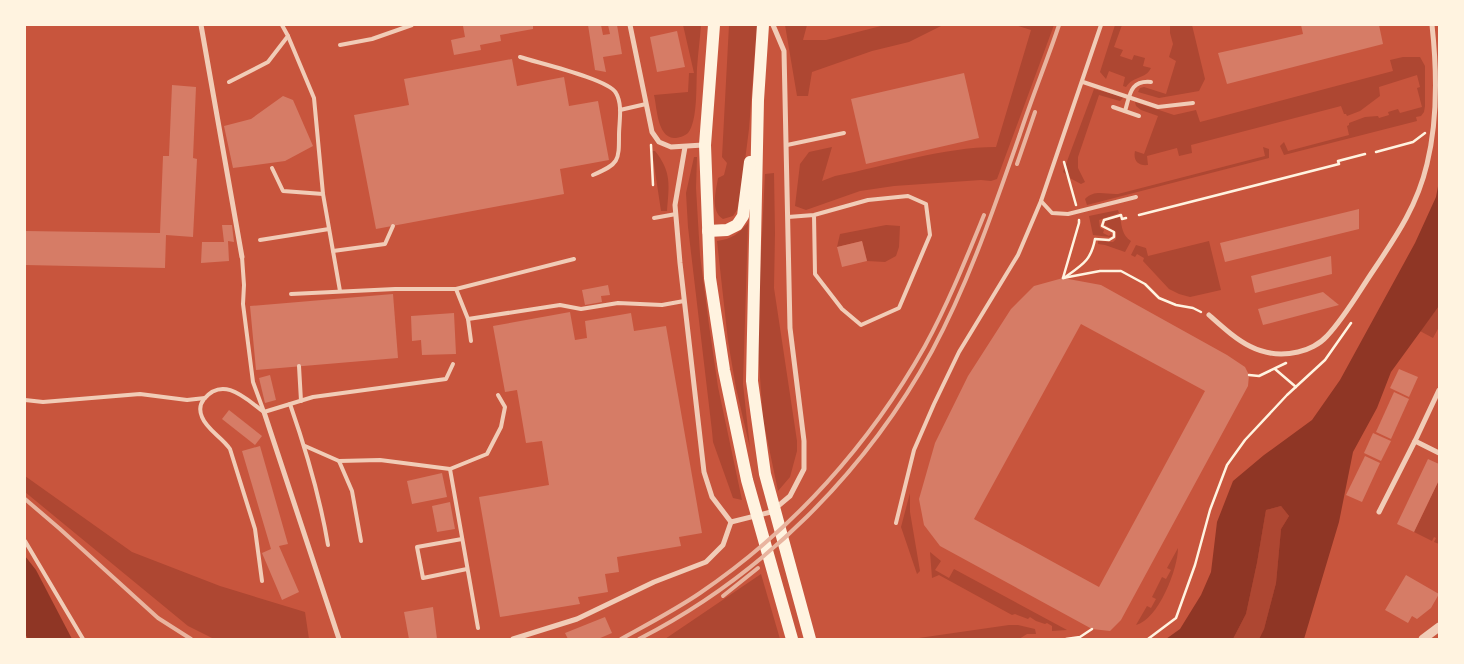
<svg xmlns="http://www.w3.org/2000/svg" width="1464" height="664" font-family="'Nunito Sans',sans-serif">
<rect width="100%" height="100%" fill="#c8553d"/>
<g fill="#ae4732">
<path d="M683,25h18c-1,14 -3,28 -4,43 -1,15 1,53 -9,65 -3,3 -10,5 -14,5 -17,-1 -17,-31 -20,-43l34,-3 1,-19h5z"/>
<path d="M729,25h28l-8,104 -8,63 -4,18 -4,6 -10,3c-13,-8 -7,-28 -5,-41l6,-3 3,-12 -5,-6z"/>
<path d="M785,25h22l-4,15h23l59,-15h58l-34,17 -37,9 -60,21 -4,24h-11z"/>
<path d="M1015,25h39l-57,154 -6,2 -10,-1 -87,6 -34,5 -54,19 -11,-4 5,-42 9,-12 23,-5 -10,34 13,-5c52,-10 108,-29 161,-29l35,-117z"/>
<path d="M1115,25h7l-8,22 9,3 -3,6 12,4 2,-5 11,3 -2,8 8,2c-6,12 -17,7 -25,19l-3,-1 2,-9 -16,-6 -3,8 -6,-7z"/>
<path d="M1170,25h22l13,54 -6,12 -40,7 -21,-6 2,-4 4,-1 22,7 10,-33 -7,-4 4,-13 -3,-11z"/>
<path d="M1403,57h17l5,9v40l-1,6 -3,4 -5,1 1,4 -133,34 -4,-9 4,-4 4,9 61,-16 -2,-9 2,-1v-2l16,-6 13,-1 1,2 10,-3 -1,-3 10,-3 2,4 22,-6 -5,-19 3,-1 -3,-12 -38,12 1,9 -20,15 -13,5 -1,-2h-2l-3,-8 -150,39 1,8 -13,3 -2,-8 -30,8 1,9c-10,1 -15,-4 -13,-14l9,3 14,-38 -17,-6 -5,-4 -1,-4 39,13 22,-5 4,12 193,-51 -3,-11z"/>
<path d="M1094,89l30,8 -4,4 -21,-6 -21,62v11l7,14 -4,2 -15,-8v-2l-3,-2z"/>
<path d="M1263,147l6,2v9l-182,47 -2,-6c10,-10 21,-4 33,-5l147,-38z"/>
<path d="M652,151h3c17,21 14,35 12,60h-6z"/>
<path d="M694,157h3l-1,31 4,67 9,70 9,62 24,113 -9,-2 -20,-56 -1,-11 -24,-204 -2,-34z"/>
<path d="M774,173l1,60 -1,55 23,153v10l-7,26 -12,14 -15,-72 -6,-84 8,-161z"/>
<path d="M1118,210l1,3 -20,7 1,8 4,2 -1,3 6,3 2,-2 1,2 -2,1 -17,-2 -4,-19z"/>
<path d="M1120,217c2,10 2,18 11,24l-6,11 -20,-7 -7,-1v-3l15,1 3,-3v-7l-12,-8 2,-4z"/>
<path d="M748,223l-5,161 7,64 -14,-60 -8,-47 -11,-100c15,-2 21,-7 31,-18z"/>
<path d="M886,225l14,1 -1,21 -3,9 -11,6 -18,-1 -5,-20 -25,6 3,-13z"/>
<path d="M1209,241l12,49 -31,7 -11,-3 -10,-5 -26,-28 1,-3 -7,-4 -2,3 -4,-2 5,-10 10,3 2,8z"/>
<path d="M1439,306v21l-6,11 -13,-7z"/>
<path d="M25,476l107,76 88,34 85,26 4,27h-95l-26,-13 -163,-134z"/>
<path d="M1439,480v64l-5,-2 2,-4 -2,-1 -2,4 -18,-9z"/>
<path d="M910,493v19l10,59 -3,3 -16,-47z"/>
<path d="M1281,506l8,10 -8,13 -5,54 -12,46 -5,10h-26l13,-25 11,-51 9,-53z"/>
<path d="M1178,548c0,21 -20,72 -42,77l11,-19 4,2 5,-9 -4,-2 10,-20 4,2 5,-9 -4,-2z"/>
<path d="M930,552l11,9 -6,9 14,8 5,-9 113,61 -15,1v-5l-5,-3 -2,1 -9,-3 -6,-4 -2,2 -13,-5 -3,1 -73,-40 -7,3z"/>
<path d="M761,574l19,65h-115z"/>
<path d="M1009,625h9l17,4 1,5h-9l-8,5h-107z"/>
</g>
<g fill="#8f3625">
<path d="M1439,181v125l-48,66 -14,36 -24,44 -14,70 -35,117h-45l5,-10 12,-46 5,-54 8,-13 -8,-10 -15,4 -9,53 -11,51 -13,25h-67l14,-10 21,-34 10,-23 6,-50 16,-41 31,-26 48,-35 28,-40 75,-137 21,-46z"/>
<path d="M25,556l11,14 36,69h-44l-3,-5z"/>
</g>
<g fill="#d67c66" fill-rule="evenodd">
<path d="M466,25h67v4l-33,6 1,6 -21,4 1,5 -27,5 -3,-15 14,-3 -2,-11z"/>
<path d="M588,25h13l2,10 7,-1 -2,-9h9l5,29 -19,3 3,15 -11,-2z"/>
<path d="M1301,25h78l4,19 -156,40 -9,-31 85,-19z"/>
<path d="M677,31l8,36 -28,5 -7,-35z"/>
<path d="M512,59l5,27 47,-9 5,29 29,-5 11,59 -49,9 4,25 -188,35 -22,-114 55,-10 -5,-26z"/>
<path d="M964,73l15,65 -113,26 -15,-65z"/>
<path d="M172,85l24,2 -3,71 4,1 -4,78 -27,-2 -1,33 -140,-3v-34l135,2 3,-77h6z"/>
<path d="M283,96l10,4 20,46 -28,15 -52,7 -9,-42 27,-7z"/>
<path d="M1359,209v20l-134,33 -5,-19z"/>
<path d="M222,225h10l2,17 -6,-1 1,20 -28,2 1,-21h22z"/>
<path d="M862,241l5,20 -25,6 -5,-20z"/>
<path d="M1331,256l1,18 -77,19 -4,-17z"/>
<path d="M1063,278l38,7 126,70 18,12 4,8 -1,11 -12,22 -115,212 -11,11 -18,-2 -152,-83 -16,-21 -5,-26 16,-56 33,-67 43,-67 23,-23zM1081,324l124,67 -106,196 -125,-68z"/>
<path d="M608,285l2,10 -9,1 1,6 -17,3 -3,-15z"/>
<path d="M1323,292l16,13 -76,20 -5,-16z"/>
<path d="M393,294l5,64 -142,12 -6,-64z"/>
<path d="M570,312l5,28 12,-2 -2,-17 46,-8 3,18 32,-5 36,207 -23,4 2,9 -64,11 2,15 -14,2 3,18 -30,5 2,7 -80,13 -21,-120 70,-12 -7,-44 -16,2 -9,-53 -12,2 -12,-66z"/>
<path d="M454,313l2,41 -34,1 -1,-15 -9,1 -1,-25z"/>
<path d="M1399,369l19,8 -9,20 -19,-9z"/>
<path d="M270,375l6,25 -11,3 -6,-25z"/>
<path d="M1394,392l15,7 -18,40 -15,-7z"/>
<path d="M229,410l33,26 -7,9 -33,-26z"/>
<path d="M1373,433l18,8 -10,20 -17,-8z"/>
<path d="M260,446l28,98 -9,2 20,46 -17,8 -20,-47 9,-4 -29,-98z"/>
<path d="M1365,456l15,7 -18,39 -16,-7z"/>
<path d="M1428,459l11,5v16l-25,52 -17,-8z"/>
<path d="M442,473l5,24 -35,7 -5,-23z"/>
<path d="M450,502l5,27 -18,3 -5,-26z"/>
<path d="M1406,575l33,19 -8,14 -14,11 -5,-3 -4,7 -23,-13z"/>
<path d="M433,607l4,32h-28l-5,-27z"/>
<path d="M605,617l7,16 -14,6h-30l-3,-6z"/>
</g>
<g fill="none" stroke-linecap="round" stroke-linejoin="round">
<g stroke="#fff3e0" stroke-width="2.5">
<path d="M651,145l2,40"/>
<path d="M1376,152l37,-10 12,-9"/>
<path d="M1064,162l12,43"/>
<path d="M1139,215l200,-51 -1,-3 27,-7"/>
<path d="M1063,278l37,-7h21l24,13 14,14 17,7 17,3 8,4"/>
<path d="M1063,278l16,-55v-3"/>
<path d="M1064,278c18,-13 27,-17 31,-39l14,1 5,-3v-5l-12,-6 2,-6 17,-5 1,4 4,-1"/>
<path d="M1275,369l21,18"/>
<path d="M1249,375l10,1 27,-13"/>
<path d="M1066,639l14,-2 12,-8"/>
<path d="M1148,639l28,-21 19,-53 15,-55 17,-45 18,-25 42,-45 38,-35 26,-37"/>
</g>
<g stroke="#f1ccb7" stroke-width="4">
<path d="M288,36l26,62 9,96 17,97"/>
<path d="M340,45l32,-6 40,-14"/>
<path d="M520,57c18,6 89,22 96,36 7,12 3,29 3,42 0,26 0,29 -26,40"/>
<path d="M229,82l39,-20 20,-26 -6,-11"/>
<path d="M1083,82l75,25 35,-4"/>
<path d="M1113,107l26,9"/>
<path d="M620,110l26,-6"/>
<path d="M1125,111c5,-16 5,-31 26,-29"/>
<path d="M787,145l57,-12"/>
<path d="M272,168l11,23 40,3"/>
<path d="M1041,201l11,12 16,1 68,-17"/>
<path d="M788,217l26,-2 54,-15 40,-4 18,8 4,31 -31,73 -38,17 -19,-16 -27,-35 -1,-59"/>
<path d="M654,218l22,-4"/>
<path d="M260,240l69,-11"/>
<path d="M333,251l52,-7 8,-18"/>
<path d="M242,257l2,28 -1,19 10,78 11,30"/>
<path d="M456,289l12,30 3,22"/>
<path d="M291,294l104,-5h61l118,-30"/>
<path d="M468,319l92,-14 21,4 37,-6 44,2 22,-4"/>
<path d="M299,366l2,35"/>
<path d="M25,400l18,2 97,-8 47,6 18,-2"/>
<path d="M290,404c16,46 30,93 38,141"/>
<path d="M264,412l49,-15 133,-18 7,-15"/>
<path d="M305,446l34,15 41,-1 70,9 37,-15 14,-27 4,-20 -7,-12"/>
<path d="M339,461l13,30 9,50"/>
<path d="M450,469l28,159"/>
<path d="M896,523l18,-73 20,-46 25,-52 59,-97 23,-54 60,-176"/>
<path d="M462,539l-45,8 6,31 44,-9"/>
<path d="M25,541l58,98"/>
<path d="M262,581l-7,-52 -25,-80c-8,-12 -23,-19 -28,-32 -3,-7 -2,-13 2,-18 20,-24 43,1 60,13"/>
</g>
<g stroke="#f1ccb7" stroke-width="5">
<path d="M201,25l41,232"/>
<path d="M630,25l22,107 7,10 12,5 32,-2"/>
<path d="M685,147l-10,58 5,58 24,209 8,25 19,25"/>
<path d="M1209,315c27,24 50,46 89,37 10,-2 22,-8 29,-16 17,-18 30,-41 44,-62 24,-36 46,-67 56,-110 11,-45 10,-93 5,-139"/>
<path d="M1439,390l-24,51 24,12"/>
<path d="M264,412l75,227"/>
<path d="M1379,512l36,-71"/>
<path d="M731,522l40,-10 19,-16 14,-27v-28l-14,-113 -6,-277 -11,-26"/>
<path d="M513,639l64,-20 77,-37 52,-20 17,-17 8,-23"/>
</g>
<path stroke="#f1ccb7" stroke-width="9" d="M1423,639l16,-12"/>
<g stroke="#fff3e0" stroke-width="12">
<path d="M714,25l-9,120 5,133 14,92 23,110 45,159"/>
<path d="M763,25l-5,75 -6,281 13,93 45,165"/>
<path d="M708,231l19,-1 10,-5 6,-9 7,-54"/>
</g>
<g stroke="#e9b49f" stroke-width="4">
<path d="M1017,164l18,-52"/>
<path d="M25,499l35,30 98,89 33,21"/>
<path d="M723,596l35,-28"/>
<path d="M621,639c27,-15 54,-29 79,-46 93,-63 170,-149 225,-247 23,-42 41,-87 59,-131"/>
<path d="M639,639c123,-63 227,-167 293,-288 37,-69 62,-143 88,-217 12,-37 27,-73 39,-109"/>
</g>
</g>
<rect width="1464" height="664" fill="none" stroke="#fff3e0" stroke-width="52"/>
</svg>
